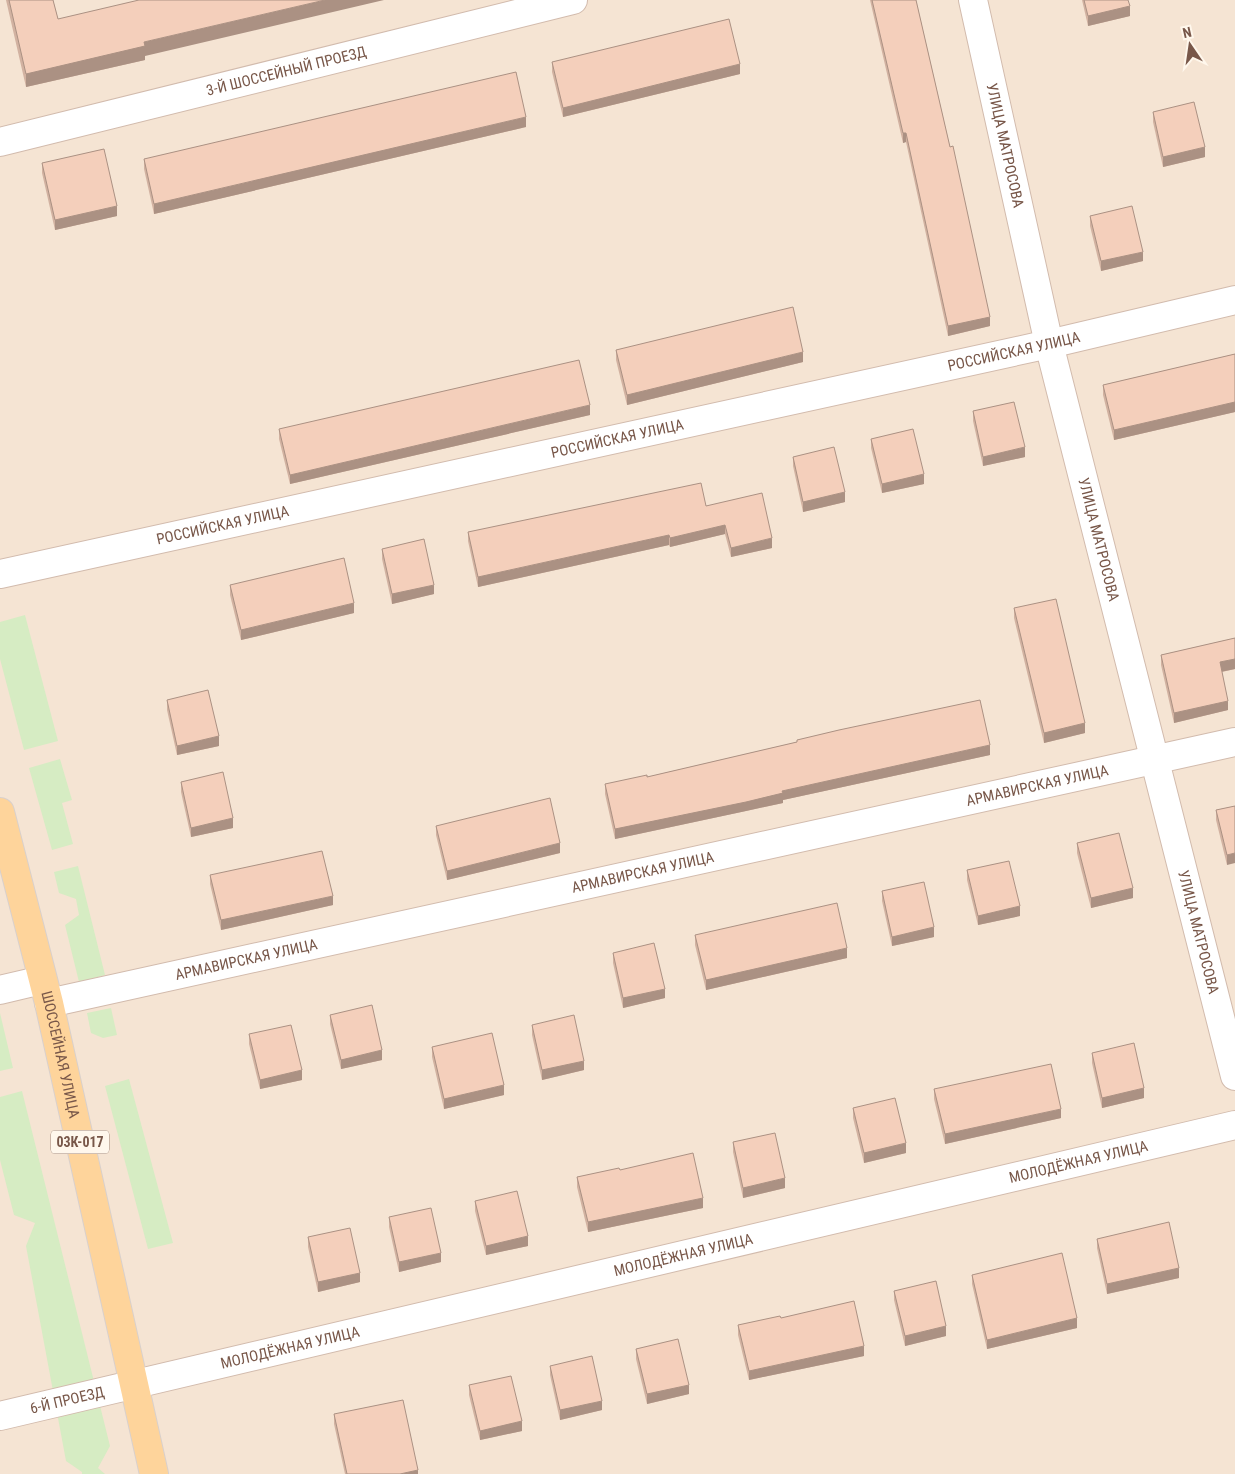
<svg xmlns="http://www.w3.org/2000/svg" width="1235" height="1474" font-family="'Roboto Condensed',sans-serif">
<rect width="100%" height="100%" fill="#fdf2e5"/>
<rect fill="#f5e4d3" x="0" y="0" width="1235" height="1474"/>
<g fill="#d6ecc3">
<path d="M25,615l33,126 -34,9 -24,-91v-37z"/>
<path d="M60,759l12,41 -10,3 11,41 -21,6 -23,-82z"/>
<path d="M78,866l27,109 -26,7 -14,-57 14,-10 -3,-16 -17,-6 -5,-21z"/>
<path d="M111,1008l6,27 -14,3 -12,-5 -4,-20z"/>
<path d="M0,1013l13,55 -13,3z"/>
<path d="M129,1079l44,164 -25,6 -43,-163z"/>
<path d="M22,1091l88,355 -12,22 7,6h-23v-2l-16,-11 -40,-215 9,-23 -21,-8 -14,-55v-63z"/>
</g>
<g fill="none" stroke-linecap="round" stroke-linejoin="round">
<g stroke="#d2bbad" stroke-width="30">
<g id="minor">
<path id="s1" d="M973,0l76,344 186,732"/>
<path id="s2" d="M0,142l573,-142"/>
<path id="s3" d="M0,574l1049,-230 186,-44"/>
<path d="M0,990l42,-10"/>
<path id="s4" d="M49,1003l1186,-261"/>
<path id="s5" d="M0,1416l1235,-291"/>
</g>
</g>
<g stroke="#d9d0cc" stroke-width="30">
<g id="major">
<path id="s6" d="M0,812l49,191 105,471"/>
</g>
</g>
<use href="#minor" stroke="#fff" stroke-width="28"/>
<use href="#major" stroke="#fed49b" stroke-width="28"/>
</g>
<g fill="#d2b2a1">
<path d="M6,0h47l5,19 87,37v4l-119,27z"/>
<path d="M870,0h46l34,147 40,179 -42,10 -42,-194 -3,1z"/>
<path d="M1082,0h46l2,16 -42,10z"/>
<path d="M552,62l188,12 -177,43 -11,-45z"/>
<path d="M1153,112l52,45 -42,10 -10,-45z"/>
<path d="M526,127l-372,87 -10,-45v-10z"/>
<path d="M42,163l75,53 -62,14 -13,-57z"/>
<path d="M1090,216l53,45 -42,10 -11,-45z"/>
<path d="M616,350l187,12 -176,43 -11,-45z"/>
<path d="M1235,354v58l-121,28 -11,-45v-10z"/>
<path d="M973,411l52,46 -42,9 -10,-45z"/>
<path d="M590,415l-300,69 -11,-45v-10z"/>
<path d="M871,439l53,45 -42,9 -11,-45z"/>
<path d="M793,457l52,45 -42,10 -10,-46z"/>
<path d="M706,506l66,42 -41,9 -6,-23 -55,13 -1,-2 -191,42 -10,-46v-9z"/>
<path d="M382,549l52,45 -42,10 -10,-45z"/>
<path d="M230,585l124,28 -113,27 -11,-45z"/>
<path d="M1014,608l71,125 -41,10 -30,-125z"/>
<path d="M1235,638v31l-13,3 6,38 -54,13 -13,-58v-10z"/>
<path d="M167,700l52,46 -42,9 -10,-45z"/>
<path d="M797,740l193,15 -207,45v3l-37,8 -131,28 -10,-45v-10l42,-7 150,-35z"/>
<path d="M181,782l52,46 -42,9 -10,-45z"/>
<path d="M1235,806l-8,59 -11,-45v-10z"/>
<path d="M436,826l124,27 -113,27 -11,-45z"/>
<path d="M1077,843l56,55 -42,10 -14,-55z"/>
<path d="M967,870l53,46 -42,9 -11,-45z"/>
<path d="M210,875l123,30 -112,25 -11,-46z"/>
<path d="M882,891l52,46 -42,9 -10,-45z"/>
<path d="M695,935l152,23 -141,32 -11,-45z"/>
<path d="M613,953l52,45 -42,10 -10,-45z"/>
<path d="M330,1015l52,45 -41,9 -11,-45z"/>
<path d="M532,1025l52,45 -42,10 -10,-45z"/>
<path d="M249,1034l53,46 -42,9 -11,-45z"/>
<path d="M432,1047l72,48 -60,14 -12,-52z"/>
<path d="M1092,1053l52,45 -42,10 -10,-45z"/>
<path d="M934,1089l127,29 -116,26 -11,-45z"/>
<path d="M853,1108l53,45 -42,10 -11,-45z"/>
<path d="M733,1142l52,46 -42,10 -10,-46z"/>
<path d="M620,1170l83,38 -115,24 -11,-45v-10z"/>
<path d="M475,1201l53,45 -42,9 -11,-44z"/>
<path d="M389,1217l52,45 -42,10 -10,-45z"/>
<path d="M308,1237l52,45 -42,10 -10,-45z"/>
<path d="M1097,1239l82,39 -72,16 -10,-46z"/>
<path d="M972,1275l105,53 -90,21 -15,-65z"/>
<path d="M894,1291l52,45 -41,10 -11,-46z"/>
<path d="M781,1318l83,38 -115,24 -11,-45v-10z"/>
<path d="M636,1349l53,45 -42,10 -11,-45z"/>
<path d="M550,1366l52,44 -42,10 -10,-45z"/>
<path d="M469,1385l53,46 -42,9 -11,-45z"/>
<path d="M334,1414l84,60h-73l-11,-50z"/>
</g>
<g fill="#ab9183">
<path d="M325,0h59l-239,56v4l-119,27v-13l118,-32z"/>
<path d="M1130,6v10l-42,10v-10z"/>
<path d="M740,64v10l-177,43v-9z"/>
<path d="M526,117v10l-372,87v-10z"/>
<path d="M903,133h3v9l-3,1z"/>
<path d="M1205,147v10l-42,10v-10z"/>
<path d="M117,206v10l-62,14v-10z"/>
<path d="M1143,252v9l-42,10v-10z"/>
<path d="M990,317v9l-42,10v-10z"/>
<path d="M803,352v10l-176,43v-10z"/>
<path d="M1235,402v10l-121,28v-10z"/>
<path d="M590,405v10l-300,69v-9z"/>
<path d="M1025,447v10l-42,9v-9z"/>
<path d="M924,474v10l-42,9v-9z"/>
<path d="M845,492v10l-42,10v-10z"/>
<path d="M725,525v9l-55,13v-9z"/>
<path d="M669,535v10l-191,42v-10z"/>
<path d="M772,538v10l-41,9v-9z"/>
<path d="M434,585v9l-42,10v-10z"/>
<path d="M354,603v10l-113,27v-10z"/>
<path d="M1235,659v10l-15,3v-10z"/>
<path d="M1228,701v9l-54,13v-10z"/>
<path d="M1085,723v10l-41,10v-10z"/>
<path d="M219,736v10l-42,9v-9z"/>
<path d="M990,745v10l-207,45v3l-37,8 -131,28v-10l167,-38z"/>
<path d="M233,818v10l-42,9v-9z"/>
<path d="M560,843v10l-113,27v-9z"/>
<path d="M1235,853v10l-8,2v-10z"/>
<path d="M1133,888v10l-42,10v-10z"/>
<path d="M333,896v9l-112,25v-10z"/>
<path d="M1020,906v10l-42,9v-9z"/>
<path d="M934,927v10l-42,9v-9z"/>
<path d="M847,948v10l-141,32v-10z"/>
<path d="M665,989v9l-42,10v-10z"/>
<path d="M382,1050v10l-41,9v-9z"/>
<path d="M584,1061v9l-42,10v-10z"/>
<path d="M302,1070v10l-42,9v-9z"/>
<path d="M504,1085v10l-60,14v-10z"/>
<path d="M1144,1088v10l-42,10v-10z"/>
<path d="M1061,1109v9l-116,26v-10z"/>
<path d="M906,1143v10l-42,10v-10z"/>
<path d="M785,1178v10l-42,10v-10z"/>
<path d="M703,1198v10l-115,24v-10z"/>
<path d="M528,1236v10l-42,9v-9z"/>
<path d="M441,1253v9l-42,10v-10z"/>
<path d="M1179,1268v10l-72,16v-10z"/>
<path d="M360,1273v9l-42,10v-10z"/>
<path d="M1077,1318v10l-90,21v-9z"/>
<path d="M946,1326v10l-41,10v-10z"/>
<path d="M864,1346v10l-115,24v-9z"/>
<path d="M689,1385v9l-42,10v-10z"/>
<path d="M602,1401v9l-42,10v-10z"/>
<path d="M522,1421v10l-42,9v-9z"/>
<path d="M418,1470v4h-18z"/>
</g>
<g fill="#f4cfbb" stroke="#ab9183">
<path d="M9,0h44l5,19 81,-19h186l-181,42 1,4 -119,28z"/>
<path d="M872,0h44l34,147 3,-1 37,171 -42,9 -42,-193h-3z"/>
<path d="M1084,0h44l2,6 -42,10z"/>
<path d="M729,19l11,45 -177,44 -11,-46z"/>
<path d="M516,72l10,45 -372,87 -10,-45z"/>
<path d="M1194,102l11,45 -42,10 -10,-45z"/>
<path d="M104,149l13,57 -62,14 -13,-57z"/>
<path d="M1132,206l11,46 -42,9 -11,-45z"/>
<path d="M793,307l10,45 -176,43 -11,-45z"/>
<path d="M1235,354v48l-121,28 -11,-45z"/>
<path d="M579,360l11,45 -300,70 -11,-46z"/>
<path d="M1014,402l11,45 -42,10 -10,-46z"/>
<path d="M913,429l11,45 -42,10 -11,-45z"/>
<path d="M834,447l11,45 -42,10 -10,-45z"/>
<path d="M701,483l5,23 56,-13 10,45 -41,10 -6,-23 -55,13 -1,-3 -191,42 -10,-45z"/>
<path d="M424,539l10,46 -42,9 -10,-45z"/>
<path d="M344,558l10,45 -113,27 -11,-45z"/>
<path d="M1056,599l29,124 -41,10 -30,-125z"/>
<path d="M1235,638v21l-15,3 8,39 -54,12 -13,-58z"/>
<path d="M208,690l11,46 -42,10 -10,-46z"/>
<path d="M980,700l10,45 -208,46 1,2 -37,9 -131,27 -10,-45 42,-9v2l150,-35v-2l42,-10z"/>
<path d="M223,772l10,46 -42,10 -10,-46z"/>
<path d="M550,798l10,45 -113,28 -11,-45z"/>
<path d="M1235,806v47l-8,2 -11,-45z"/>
<path d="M1119,833l14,55 -42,10 -14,-55z"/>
<path d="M322,851l11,45 -112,24 -11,-45z"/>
<path d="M1009,861l11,45 -42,10 -11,-46z"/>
<path d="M924,882l10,45 -42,10 -10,-46z"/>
<path d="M837,903l10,45 -141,32 -11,-45z"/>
<path d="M654,943l11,46 -42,9 -10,-45z"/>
<path d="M372,1005l10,45 -41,10 -11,-45z"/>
<path d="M574,1015l10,46 -42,9 -10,-45z"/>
<path d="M291,1025l11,45 -42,10 -11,-46z"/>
<path d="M492,1033l12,52 -60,14 -12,-52z"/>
<path d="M1134,1043l10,45 -42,10 -10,-45z"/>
<path d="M1051,1064l10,45 -116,25 -11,-45z"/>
<path d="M895,1098l11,45 -42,10 -11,-45z"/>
<path d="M775,1133l10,45 -42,10 -10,-46z"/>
<path d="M693,1153l10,45 -115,24 -11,-45 42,-9 1,2z"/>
<path d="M517,1191l11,45 -42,10 -11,-45z"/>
<path d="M431,1208l10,45 -42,9 -10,-45z"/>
<path d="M1169,1222l10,46 -72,16 -10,-45z"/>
<path d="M350,1228l10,45 -42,9 -10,-45z"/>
<path d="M1062,1253l15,65 -90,22 -15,-65z"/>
<path d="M936,1281l10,45 -41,10 -11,-45z"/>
<path d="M854,1301l10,45 -115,25 -11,-46 42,-9 1,2z"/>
<path d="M678,1339l11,46 -42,9 -11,-45z"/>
<path d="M592,1356l10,45 -42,9 -10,-44z"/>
<path d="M511,1376l11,45 -42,10 -11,-46z"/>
<path d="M403,1400l15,70 -18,4h-53l-13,-60z"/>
</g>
<g text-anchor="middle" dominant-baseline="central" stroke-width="4" stroke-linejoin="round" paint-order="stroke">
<rect fill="#fff7ec" stroke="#a0877a" stroke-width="1" x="51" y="1130.5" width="58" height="23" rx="4"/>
<g font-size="14" font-weight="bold" fill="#785749">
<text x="80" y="1142">03К-017</text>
</g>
<g font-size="15" fill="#785749" stroke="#fff7ec">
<text stroke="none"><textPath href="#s2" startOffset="295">3-Й ШОССЕЙНЫЙ ПРОЕЗД</textPath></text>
<text stroke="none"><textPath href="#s1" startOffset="149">УЛИЦА МАТРОСОВА</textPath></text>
<text stroke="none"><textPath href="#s3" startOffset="1038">РОССИЙСКАЯ УЛИЦА</textPath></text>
<text stroke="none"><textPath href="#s3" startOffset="632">РОССИЙСКАЯ УЛИЦА</textPath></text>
<text stroke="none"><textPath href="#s3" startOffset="228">РОССИЙСКАЯ УЛИЦА</textPath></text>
<text stroke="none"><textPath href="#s1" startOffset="554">УЛИЦА МАТРОСОВА</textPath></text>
<text stroke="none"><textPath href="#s4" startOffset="1012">АРМАВИРСКАЯ УЛИЦА</textPath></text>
<text stroke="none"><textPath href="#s4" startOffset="608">АРМАВИРСКАЯ УЛИЦА</textPath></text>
<text stroke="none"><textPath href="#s1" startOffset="959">УЛИЦА МАТРОСОВА</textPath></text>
<text stroke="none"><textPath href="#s4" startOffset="202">АРМАВИРСКАЯ УЛИЦА</textPath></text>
<text stroke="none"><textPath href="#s6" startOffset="250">ШОССЕЙНАЯ УЛИЦА</textPath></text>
<text stroke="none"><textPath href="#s5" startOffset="1108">МОЛОДЁЖНАЯ УЛИЦА</textPath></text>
<text stroke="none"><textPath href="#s5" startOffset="702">МОЛОДЁЖНАЯ УЛИЦА</textPath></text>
<text stroke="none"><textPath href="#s5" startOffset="298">МОЛОДЁЖНАЯ УЛИЦА</textPath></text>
<text stroke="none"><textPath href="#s5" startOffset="69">6-Й ПРОЕЗД</textPath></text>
</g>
</g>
<g transform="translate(1190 45) rotate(347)" stroke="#fff7ec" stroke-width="4" paint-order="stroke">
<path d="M0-4L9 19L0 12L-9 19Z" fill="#785749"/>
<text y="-8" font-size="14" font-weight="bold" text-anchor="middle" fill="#785749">N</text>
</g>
</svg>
